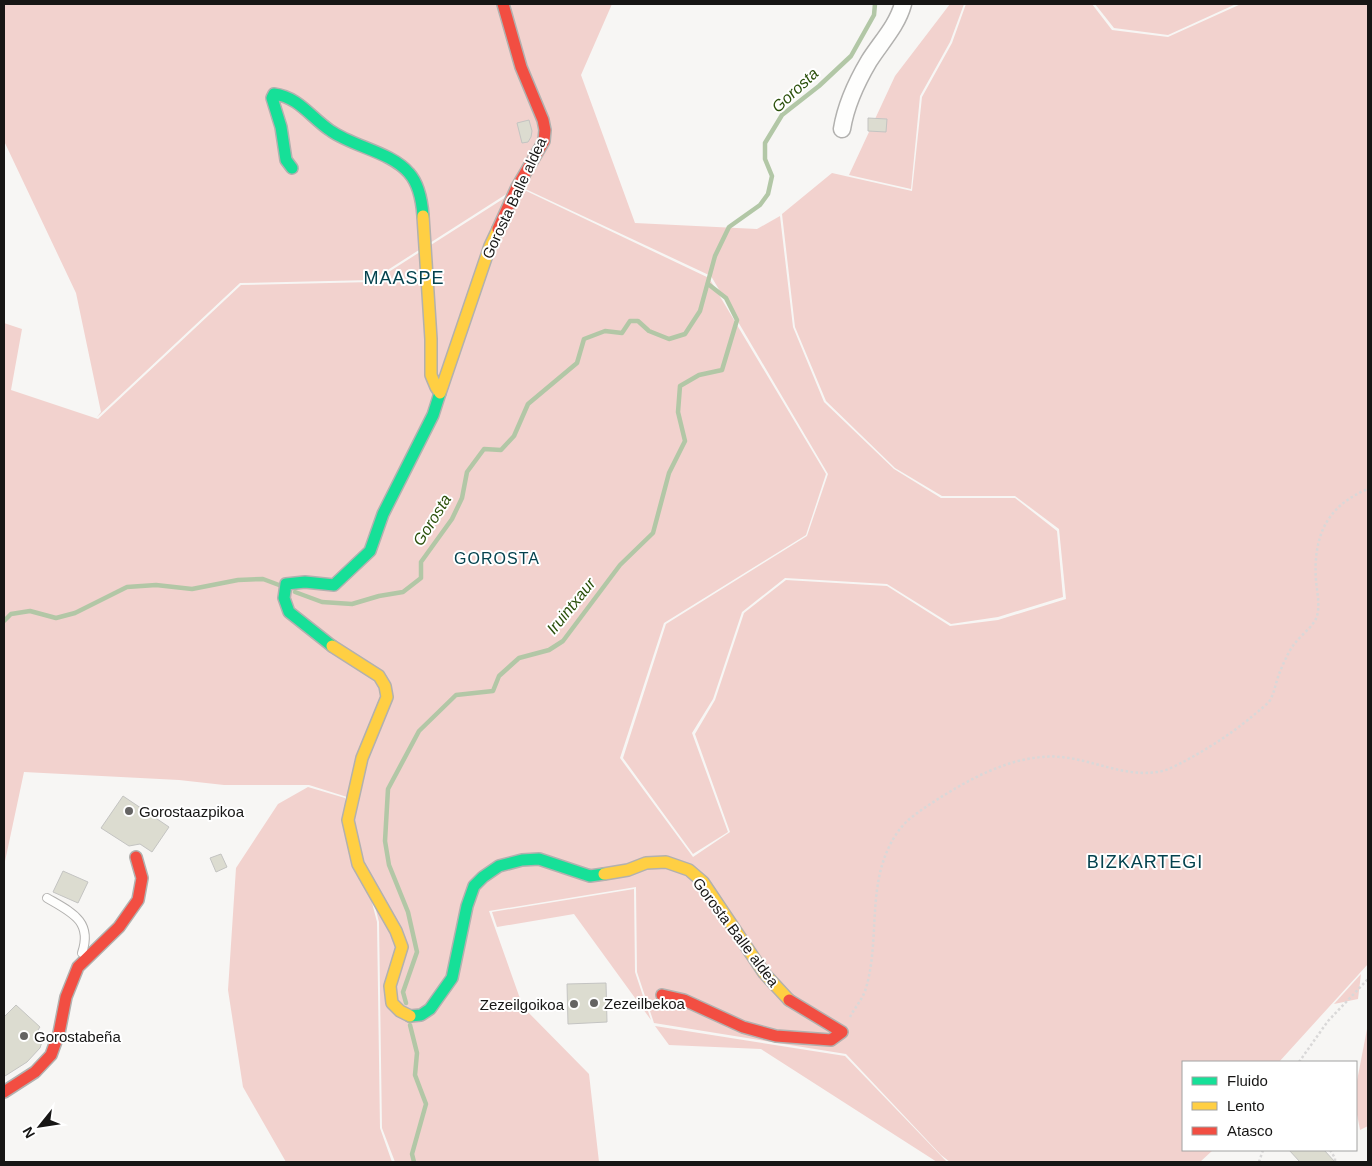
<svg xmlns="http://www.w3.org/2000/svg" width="1372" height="1166" font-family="Arial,sans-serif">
<rect width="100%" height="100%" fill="#f7f6f4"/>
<g fill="#f2d2ce">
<path d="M4,4h608l-31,71 54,148 122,6 23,-13 13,111 31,75 70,67 47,29h74l42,33 6,66 -65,20 -47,7 -64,-40 -102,-6 -43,34 -29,87 -21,34 36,99 -35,22 -70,-96 43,-134 141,-88 21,-62 -117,-198 -192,-90 -147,94 -132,3 -143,134 4,-5 -25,-119 -72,-152z"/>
<path d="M950,4h14l-14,38 -30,54 -9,93 -62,-14 46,-99z"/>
<path d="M966,4h126l20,26 56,7 73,-33h127v960l-89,98h-96v88h30l-13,12h-250l-9,-7 -95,-101 -192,-31 -17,-51 -1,-85 -147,24 34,96 66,67 10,88h-204l-13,-34 -3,-206 -32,-125 -38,-12h-85l-45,-5 -155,-8 -20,94v-543l18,6 -11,61 87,29 143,-134 132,-3 147,-94 189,90 117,196 -20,61 -142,88 -44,135 73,99 37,-25 -35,-98 20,-34 29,-87 42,-33 101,6 63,40 48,-6 68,-21 -7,-70 -44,-33h-73l-47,-28 -69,-67 -31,-74 -13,-113 50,-41 80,18 10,-94 30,-54z"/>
<path d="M1095,4h141l-68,31 -54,-7z"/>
<path d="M308,787l37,11 32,124 3,206 12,34h-106l-43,-75 -15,-97 8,-122 42,-64z"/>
<path d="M634,889l1,83 16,48 -77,-106 -77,13 -5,-15z"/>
<path d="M1361,974l-3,25 -24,5z"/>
<path d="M1368,1024v102l-8,4 -4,-21v-23z"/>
<path d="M655,1026l190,30 102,106h-10l-176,-113 -92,-4z"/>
</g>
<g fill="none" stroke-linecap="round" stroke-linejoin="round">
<g stroke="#b2c7a6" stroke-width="4.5">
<path d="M295,592l27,10 30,2 27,-8 24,-4 18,-14v-16l31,-43 10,-21 5,-26 17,-23 17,1 13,-14 14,-32 49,-41 7,-24 21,-8 17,2 8,-12h8l11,10 20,8 16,-5 15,-23 15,-55 14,-29 31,-22 8,-11 4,-18 -7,-17v-16l17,-28 37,-29 32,-30 23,-41 1,-11"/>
<path d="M4,621l7,-7 19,-3 26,7 19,-5 52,-26 29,-2 36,4 46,-9 25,-1 16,6"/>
<path d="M406,1003l-3,-11 14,-40 -9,-40 -19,-47 -4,-24 3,-52 31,-58 37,-36 37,-4 6,-15 20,-18 30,-8 14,-9 57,-76 33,-32 16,-60 16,-32 -7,-29 2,-26 19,-11 23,-5 15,-50 -11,-22 -18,-14"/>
<path d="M410,1025l7,28 -2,22 11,29 -14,50 2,8"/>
</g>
</g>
<g fill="#dcdcd0" stroke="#c4c4c2">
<path d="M868,118l19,1 -1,13 -18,-1z"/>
<path d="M529,120l3,11 -1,6 -3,5 -6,1 -5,-20z"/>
<path d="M123,796l46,31 -17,25 -12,-8 -11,2 -28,-18z"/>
<path d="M221,854l6,13 -11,5 -6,-14z"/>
<path d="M63,871l25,11 -10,21 -25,-11z"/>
<path d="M606,983l1,39 -39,2 -1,-40z"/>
<path d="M16,1005l24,22 -2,3 6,6 -4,12 -13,14 -22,14 -1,-2v-57z"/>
<path d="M1289,1150h35l11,12h-35z"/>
</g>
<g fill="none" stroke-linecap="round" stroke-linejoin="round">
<g stroke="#b2b1af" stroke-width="10">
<path id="lane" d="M47,898c24,14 46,23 35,55"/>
</g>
<g stroke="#b2b1af" stroke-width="19">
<path id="street" d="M842,129c4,-25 14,-46 27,-68 12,-19 28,-35 34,-57"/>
</g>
<g stroke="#b2b1af" stroke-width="14">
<g id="fast">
<path d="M292,168l-6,-8 -5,-33 -9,-29 2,-4c25,3 37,24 57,37 23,16 60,21 78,42 10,11 13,29 14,43"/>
<path d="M332,646l-43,-34 -5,-14 2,-14 19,-2 29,3 36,-34 13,-37 50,-99 7,-22"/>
<path d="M410,1016l11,-1 9,-6 22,-31 15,-72 7,-20 9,-9 16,-11 23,-6 17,-1 51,17 14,-2"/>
</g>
</g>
<g stroke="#b2b1af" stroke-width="14">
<g id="slow">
<path d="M423,216l8,123v36l5,12 4,6 50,-147 8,-17"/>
<path d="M332,646l47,30 6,10 2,11 -25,61 -14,62 10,44 38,67 6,16 -12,39 2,17 8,8 10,5"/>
<path d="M604,874l24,-4 18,-7 20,-1 23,8 14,12 61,91 25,27"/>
</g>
</g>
<g stroke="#b2b1af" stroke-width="14">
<g id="jam">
<path d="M498,229l19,-42 27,-46 1,-11 -2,-10 -22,-53 -18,-63"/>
<path d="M662,995l22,5 59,27 33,9 55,4 11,-8 -53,-32"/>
<path d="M4,1092l31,-20 16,-17 8,-22 7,-36 12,-30 41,-40 19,-27 4,-22 -6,-21"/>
</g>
</g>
<g stroke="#d9d8d8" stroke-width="2.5" stroke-dasharray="2.5 2.5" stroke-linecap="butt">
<path d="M850,1017c5,-10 13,-18 16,-29 15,-51 -1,-108 31,-155 10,-15 26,-24 41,-34 35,-22 79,-46 123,-42 32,3 64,20 96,15 10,-1 20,-7 28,-11 33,-18 56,-34 84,-59 5,-8 6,-16 9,-25 4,-11 10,-25 17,-34 7,-9 19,-17 22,-27 3,-11 0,-25 -1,-35 -3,-44 10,-75 52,-92"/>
<path d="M1299,1062l29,-41 40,-42"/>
<path d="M1330,1150l5,8v4"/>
<path d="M1259,1162l4,-12"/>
</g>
<use href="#lane" stroke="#fefefd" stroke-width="8"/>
<use href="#street" stroke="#fefefd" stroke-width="16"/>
<use href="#fast" stroke="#16e098" stroke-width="11"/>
<use href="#slow" stroke="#ffcf43" stroke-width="11"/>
<use href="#jam" stroke="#f24e42" stroke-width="11"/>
</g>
<g fill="#656463" stroke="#fff" stroke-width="2">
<circle cx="129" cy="811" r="5"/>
<circle cx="594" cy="1003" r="5"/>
<circle cx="574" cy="1004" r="5"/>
<circle cx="24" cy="1036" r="5"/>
</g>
<g text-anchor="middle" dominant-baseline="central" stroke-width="4" stroke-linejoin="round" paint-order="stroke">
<g font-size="15" fill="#171615" stroke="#fff">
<text transform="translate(514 198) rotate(-65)">Gorosta Balle aldea</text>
<text transform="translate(736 932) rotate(53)">Gorosta Balle aldea</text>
</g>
<g font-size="15" fill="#171615" stroke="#fff" text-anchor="start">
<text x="139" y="811">Gorostaazpikoa</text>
<text x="604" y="1003">Zezeilbekoa</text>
<text x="564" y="1004" text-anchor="end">Zezeilgoikoa</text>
<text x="34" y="1036">Gorostabeña</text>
</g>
<g font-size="16" font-style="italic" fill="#2b500b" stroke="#fff">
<text transform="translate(795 90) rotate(-43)">Gorosta</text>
<text transform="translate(432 520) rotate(-58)">Gorosta</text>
<text transform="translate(571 606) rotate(-51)">Iruintxaur</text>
</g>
<g font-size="16" letter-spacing="1" fill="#04424e" stroke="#fff">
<text x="497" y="558">GOROSTA</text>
</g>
<g font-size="18" letter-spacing="1" fill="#04424e" stroke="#fff">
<text x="404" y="278">MAASPE</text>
<text x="1145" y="862">BIZKARTEGI</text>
</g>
</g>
<rect width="1372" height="1166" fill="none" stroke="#171615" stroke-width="10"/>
<rect x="1182" y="1061" width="175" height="90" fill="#ffffff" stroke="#a2a2a1"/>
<rect x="1192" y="1077" width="25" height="8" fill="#16e098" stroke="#a2a2a1"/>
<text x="1227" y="1086" font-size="15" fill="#171615">Fluido</text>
<rect x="1192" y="1102" width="25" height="8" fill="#ffcf43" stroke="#a2a2a1"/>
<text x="1227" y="1111" font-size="15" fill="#171615">Lento</text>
<rect x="1192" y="1127" width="25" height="8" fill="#f24e42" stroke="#a2a2a1"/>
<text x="1227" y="1136" font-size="15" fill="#171615">Atasco</text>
<g transform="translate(40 1126) rotate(240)" stroke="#ffffff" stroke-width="4" paint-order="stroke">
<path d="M0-4L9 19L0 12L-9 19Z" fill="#171615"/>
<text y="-8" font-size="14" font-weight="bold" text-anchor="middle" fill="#171615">N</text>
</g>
</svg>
